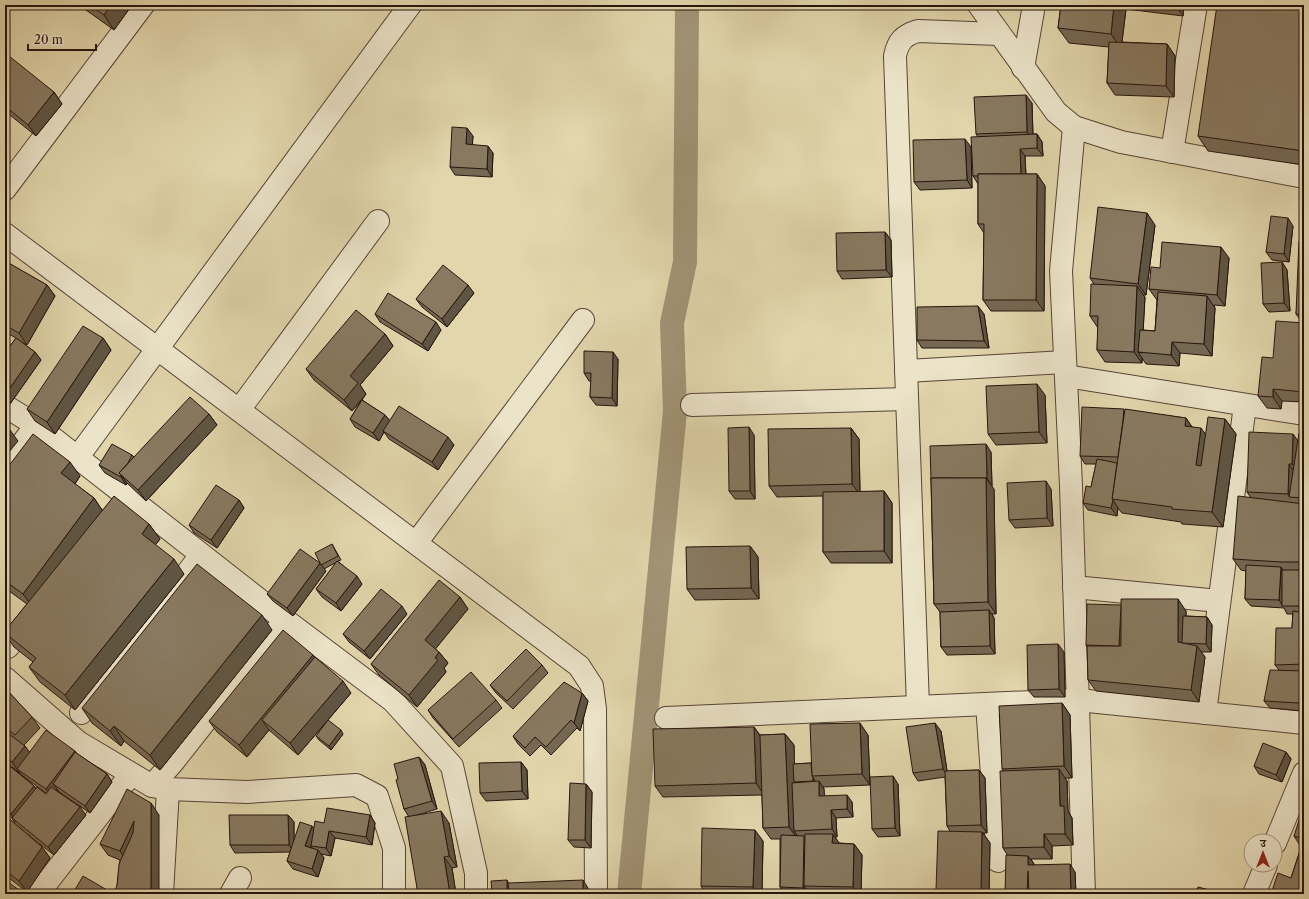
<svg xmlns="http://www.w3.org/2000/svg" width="1309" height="899" font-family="'Libre Caslon Text','Noto Serif Devanagari',serif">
<rect width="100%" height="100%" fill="#e2d6ac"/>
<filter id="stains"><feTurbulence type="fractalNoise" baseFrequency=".005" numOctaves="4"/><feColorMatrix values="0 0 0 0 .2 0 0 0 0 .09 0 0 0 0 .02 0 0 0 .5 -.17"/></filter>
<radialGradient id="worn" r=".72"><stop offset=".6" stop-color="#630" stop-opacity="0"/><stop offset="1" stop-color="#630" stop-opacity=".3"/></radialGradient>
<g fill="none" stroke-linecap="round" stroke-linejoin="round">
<path stroke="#a29476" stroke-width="24" d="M629,894l46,-483 -3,-88 13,-61 2,-257"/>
<g stroke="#564435" stroke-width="24">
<g id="street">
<path d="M979,5l77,107 18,15 47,15 183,35"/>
<path d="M1023,68l11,-63"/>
<path d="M1074,127l-13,144 10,215 13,408"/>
<path d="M1172,152l24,-147"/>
<path d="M5,189l138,-184"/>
<path d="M5,234l574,432 13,20 3,23 1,185"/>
<path d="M906,371l159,-9"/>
<path d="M1066,376l238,38"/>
<path d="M692,405l215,-6"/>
<path d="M5,406l31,19 249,195 108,81 59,65 24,107v21"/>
<path d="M239,410l139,-189"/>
<path d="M77,458l333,-453"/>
<path d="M5,467l31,-42"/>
<path d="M416,543l167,-223"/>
<path d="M1074,587l145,14"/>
<path d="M8,647l21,-27"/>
<path d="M5,678l73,64 74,44 16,3 79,3 109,-7 21,11 17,52v46"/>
<path d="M987,704l11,157"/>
<path d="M918,707l-23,-651c3,-15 9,-21 23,-25l81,3"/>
<path d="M81,713l120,-158"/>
<path d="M1205,713l40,-308"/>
<path d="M666,718l412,-18 226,23"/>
<path d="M152,786l21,-24 112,-142"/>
<path d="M1275,843l29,-70"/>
<path d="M38,894l93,-120"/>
<path d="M162,894l6,-105"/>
<path d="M231,894l9,-16"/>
<path d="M1254,894l12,-29"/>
</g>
</g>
<use href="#street" stroke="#ece4c9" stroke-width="22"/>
</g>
<g fill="#756853" stroke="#27140d" fill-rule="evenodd">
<path d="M79,5h53l-18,25z"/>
<path d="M1061,5h123l-1,11 -57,-7 -4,33 45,2 8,12 -1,41 -59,-2 -8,-12 2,-36 -40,-4 -11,-15z"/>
<path d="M1304,5v160l-96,-14 -10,-15z"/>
<path d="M5,61l49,31 8,12 -26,32 -31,-25z"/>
<path d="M1032,103l1,31h4l5,8 1,14h-18l1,18h11l8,12 -1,125h-53l-8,-11 1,-67 -6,-9v-40l-5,-8 5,-39 -2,-3z"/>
<path d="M473,136l-1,9 21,8 -1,24 -37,-2 -5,-8z"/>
<path d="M971,147l1,41 -52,2 -6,-8z"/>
<path d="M1155,225l-9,70h-3l2,2 -2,33 12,1 2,-31 -8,-11 11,-21 69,-10 -4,48 -11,-1 1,3 -3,48 -32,-3 -1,13 -33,-2 -4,-6v5l-37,-1 -8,-12 1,-22 -8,-12 4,-32 -4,-6z"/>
<path d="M1293,226l-4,36 -17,-2 -6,-8z"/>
<path d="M885,232l6,8 1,37 -50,2 -5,-8z"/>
<path d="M1304,241v81h-2l-6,-8z"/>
<path d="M5,261l42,24 8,11 -28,49 -10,-6 18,13 6,8 -31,44 -5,-4v-47l11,-15 -11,-6z"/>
<path d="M1282,262l5,8 3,41 -21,1 -6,-8z"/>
<path d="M474,293l-27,34 -25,-20 -6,-8z"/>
<path d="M375,314l66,16 -13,21 -48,-29z"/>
<path d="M984,314l5,34h-67l-5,-8z"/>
<path d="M1304,323v79l-22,-1 -1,8 -14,-1 -9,-12z"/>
<path d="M385,334l8,12 -33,39 6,9 -4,6 23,15 5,6 64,24 -16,25 -49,-31 -5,-7 -5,9 -24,-14 -5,-8 11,-18 -9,10 -38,-31 -8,-11z"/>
<path d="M103,338l8,12 -56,84 -20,-13 -8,-12z"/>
<path d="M618,359l-1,47 -21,-1 -6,-8 1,-16h-2l-5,-8z"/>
<path d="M1045,395l2,48 -51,2 -8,-11z"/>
<path d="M1125,410l61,8 6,9 13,7 20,-15 11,15 -13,93 -41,-3 -1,-2 -59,-9 -4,-5 -1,8 -29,-6 -5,-7 8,-16 5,-23h-11l-5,-8z"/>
<path d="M209,414l8,11 -71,76 -19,-18 -1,2 -21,-12 -6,-8 33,-10 2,2z"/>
<path d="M851,428l8,11 1,53 24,-1 8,12v60h-61l-8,-11v-56l-46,1 -8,-11z"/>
<path d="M1293,434l4,7 7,-7v277l-34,-3 -6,-7 15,-31 -4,-5 17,-37 1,-14h-6l-3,-6 -33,-2 -6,-7 1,-28 -5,-1 -8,-11 18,-61 -4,-6z"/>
<path d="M754,435l1,64h-20l-6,-8z"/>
<path d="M991,452l1,34h-1l3,3 2,125h-4l2,4 1,36 -48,1 -6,-8 -1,-35 -6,-8 -3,-124z"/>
<path d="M5,471l75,5 -5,8 19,14 8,12 47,14 11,15 -5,6 29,29 -109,136 -35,-28 -11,-15 4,-5 -19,-15 -9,-13v-3l22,-27 -22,-16z"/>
<path d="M1051,489l2,37 -38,2 -6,-8z"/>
<path d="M239,500l5,8 -27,40 -23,-15 -5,-8z"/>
<path d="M332,544l9,16 -3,1 24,23 -21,27 -19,-14 -6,-8 21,-27 -13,7 2,2 -33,45 -20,-15 -6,-7 53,-31z"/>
<path d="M750,546l8,11 1,42 -64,1 -8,-11z"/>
<path d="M460,597l8,12 -33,40 4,3 9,11 -4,5 2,4 -29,35 -38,-32 -8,-11z"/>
<path d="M1121,605l65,6v5l21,1 5,8 -1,27h-10l4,5 -6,45 -103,-11 -8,-11 -1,-32 -1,-3z"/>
<path d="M407,614l-37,45 -21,-17 -6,-8z"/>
<path d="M272,630l-112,140 -36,-29 -3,5 -29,-23 -10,-15z"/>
<path d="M1064,652l1,45h-31l-6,-7z"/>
<path d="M313,655l38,38 -53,62 -29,-25 -22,27 -30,-25 -8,-11z"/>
<path d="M542,665l6,8 -35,36 -17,-16 -6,-8z"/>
<path d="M5,688l27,29 8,11 -16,17 5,7 46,-1 1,2 31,21 5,8 -22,31 -31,-21 -2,-3v1l29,25 -32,40 -26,-20 14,12 8,11 -23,34 -18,-14 -4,-6v-12l2,-2 -2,-2v-41l10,9 -3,-6 -7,-5zM12,767l8,6 3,3zM23,776l24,18h-1l-10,-6z"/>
<path d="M582,693l6,8 -8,30 -3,-3 -26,27 -10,-10 -11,11 -12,-12 -5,-8z"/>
<path d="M496,700l6,8 -43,39 -26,-29 -5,-8z"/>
<path d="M1062,703l8,12 2,63h-7l2,3 1,30 4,7 1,27 -21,1v13h-21l3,5v1l41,7 1,22h-71l3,-38 -5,-8v-77l-1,-2z"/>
<path d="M754,727l6,8 25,-1 9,11v19l17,-1 57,-28 2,50 -47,2 1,2v7l28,6 1,15 -17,1 1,19h-2l4,6 15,1 8,11 -1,39h-52v-1v1h-173l68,-3 -3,-5 62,-45 -1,51 21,1 -3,-6v-48h-9l-8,-11 -1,-33 -99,2 -8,-11z"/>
<path d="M941,731l6,40 32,-1 6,8 2,55h-4l7,10 -1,51h-50l-3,-4 14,-59 -3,-5 -2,-49 -27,4 -5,-8z"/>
<path d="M343,734l-12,16 -12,-10 -3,-4z"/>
<path d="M1286,752l5,7 -9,23 -23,-8 -5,-8z"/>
<path d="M419,757l6,8 12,44 -23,7 35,7 8,44 -5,1 4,26h-38l-9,-77 -5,-8 -6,-30z"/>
<path d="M521,762l6,8 1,29 -42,2 -6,-8z"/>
<path d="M586,784l6,8 -1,56 -17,-1 -6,-7z"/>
<path d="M898,784l2,52 -22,1 -6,-8z"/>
<path d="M159,815l-42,71 3,-26 -12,-5 -8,-11z"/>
<path d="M288,815l6,7v17l18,-13 2,3 10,-6 46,-8 5,8 -3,22 -37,-7 -4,18 -10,-2 3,4 -6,19 -25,-8 -6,-8 3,-9 -55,1 -5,-8z"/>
<path d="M1304,815v79l-13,-16 10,-31 -7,-11z"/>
</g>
<g fill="#5f5543" stroke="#27140d">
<path d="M111,5h21l-18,25 -10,-15z"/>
<path d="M1114,5h9l3,4 -5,40 -10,-15z"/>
<path d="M1175,5h9l-1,11z"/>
<path d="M1167,44l8,12 -1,41 -8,-11z"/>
<path d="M54,92l8,12 -26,32 -8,-11z"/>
<path d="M1026,95l6,8 1,37 -6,-8z"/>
<path d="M467,128l6,8 -1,16 -6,-8z"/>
<path d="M1037,134l5,8 1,14 -6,-8z"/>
<path d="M965,139l6,8 1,41 -5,-8z"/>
<path d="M488,146l5,7 -1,24 -5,-8z"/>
<path d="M1020,149l5,7 1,26 -5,-8z"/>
<path d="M1037,174l8,12 -1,125 -8,-11z"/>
<path d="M1147,213l8,12 -9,70 -8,-11z"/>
<path d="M1288,218l5,8 -4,36 -5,-8z"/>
<path d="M885,232l6,8 1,37 -6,-7z"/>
<path d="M1221,247l8,11 -4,48 -8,-11z"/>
<path d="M1282,262l5,8 3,41 -6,-8z"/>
<path d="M47,285l8,11 -28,49 -8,-12z"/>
<path d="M468,285l6,8 -27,34 -5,-8z"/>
<path d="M1137,286l8,11 -3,56 -4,-1 4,6v5l-8,-11z"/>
<path d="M1207,296l8,12 -3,48 -8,-12z"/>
<path d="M978,306l6,8 5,34 -5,-7z"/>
<path d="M436,322l5,8 -13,21 -6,-7z"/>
<path d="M385,334l8,12 -33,39 6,9 -14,17 -8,-11 6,-24z"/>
<path d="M103,338l8,12 -56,84 -8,-12z"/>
<path d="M1172,342l8,11 -1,13 -8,-11z"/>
<path d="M35,352l6,8 -31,44 -5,-7v-2z"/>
<path d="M613,352l5,7 -1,47 -5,-8z"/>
<path d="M1037,384l8,11 2,48 -8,-11z"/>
<path d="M1273,389l9,12 -1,8 -8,-12z"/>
<path d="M209,414l8,11 -71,76 -8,-11z"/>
<path d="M385,415l6,7 -8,9 1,1 -5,9 -6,-8z"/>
<path d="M1186,418l10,15 -11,-7z"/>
<path d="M1225,419l11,15 -13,93 -11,-15z"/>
<path d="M7,426l11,15 -13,16v-28z"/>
<path d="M749,427l5,8 1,64 -5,-8z"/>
<path d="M851,428l8,11 1,56 -8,-11z"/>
<path d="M1201,428l11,15 -6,37 -10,-15z"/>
<path d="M1293,434l8,11 -1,31 -8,-12z"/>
<path d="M448,437l6,8 -16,25 -6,-8z"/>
<path d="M986,444l5,8 1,34 -5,-8z"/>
<path d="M70,462l10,14 -8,12 -11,-15z"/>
<path d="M1289,464l8,12 -7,21 -2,-3z"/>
<path d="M121,475l6,8 -1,2 -5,-8z"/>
<path d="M986,478l8,11 2,125 -8,-12z"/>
<path d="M1046,481l5,8 2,37 -6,-8z"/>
<path d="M884,491l8,12v60l-8,-12z"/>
<path d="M94,498l10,15 -70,96 -11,-15z"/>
<path d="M239,500l5,8 -27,40 -6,-8z"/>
<path d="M1113,500l5,8 -1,8 -6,-8z"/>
<path d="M149,524l11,15 -8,10 -10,-15z"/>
<path d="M750,546l8,11 1,42 -8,-11z"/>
<path d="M174,559l10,15 -109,136 -10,-15z"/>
<path d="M320,563l6,8 -33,45 -6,-8z"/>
<path d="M1281,567l5,8 -3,31 -4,-6z"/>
<path d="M357,576l5,8 -21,27 -5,-8z"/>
<path d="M460,597l8,12 -35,43 -8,-12z"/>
<path d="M1178,599l8,12v32l-8,-1z"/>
<path d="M1121,605l4,49 -6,-8z"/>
<path d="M402,606l5,8 -37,45 -6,-8z"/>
<path d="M989,610l5,8 1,36 -5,-8z"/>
<path d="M262,615l10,15 -112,140 -10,-15z"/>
<path d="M1207,617l5,8 -1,27 -5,-8z"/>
<path d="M1058,644l6,8 1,45 -6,-8z"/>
<path d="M1197,646l8,11 -6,45 -8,-12z"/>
<path d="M439,652l9,11 -4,5 2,4 -29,35 -8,-12z"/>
<path d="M313,655l8,11 -59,54 7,10 -22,27 -8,-12z"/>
<path d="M1304,671v40l-5,-8z"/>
<path d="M343,681l8,12 -53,62 -8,-12z"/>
<path d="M582,693l6,8 -8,30 -6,-8z"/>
<path d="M1062,703l8,12 2,63 -8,-12z"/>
<path d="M860,723l8,12 2,50 -8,-11z"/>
<path d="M935,723l6,8 7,46 -5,-8z"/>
<path d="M114,726l10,15 -3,5 -11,-15z"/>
<path d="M754,727l8,12 2,56 -8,-12z"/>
<path d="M341,730l2,4 -12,16 -2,-4z"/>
<path d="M785,734l9,11 1,37 -1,49 3,4v3l-8,-11z"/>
<path d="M25,746l8,11 -16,12 3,4 -8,-11z"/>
<path d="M75,751l5,8 -27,25 4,5 -6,8 -5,-8z"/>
<path d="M1286,752l5,7 -9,23 -6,-7z"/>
<path d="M419,757l6,8 12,44 -5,-8z"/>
<path d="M5,758l6,9 -6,6z"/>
<path d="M521,762l6,8 1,29 -6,-8z"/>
<path d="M1059,769l8,12 1,30 4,7 1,27 -8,-11 -5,-28z"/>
<path d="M979,770l6,8 2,55 -6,-8z"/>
<path d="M107,774l5,8 -22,31 -5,-7z"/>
<path d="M893,776l5,8 2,52 -5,-8z"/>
<path d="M813,777l2,4 1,4 -3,-4z"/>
<path d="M819,781l5,8 1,15 -6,-8z"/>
<path d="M586,784l6,8 -1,56 -6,-8z"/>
<path d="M34,786l6,8 -24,28 -5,-8z"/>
<path d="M847,795l5,7 1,15 -6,-8z"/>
<path d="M151,803l8,12v79h-8z"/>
<path d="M80,807l6,8 -32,40 -6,-8z"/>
<path d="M831,810l5,8 1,19 -5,-8z"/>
<path d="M441,811l8,12 8,44 -8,-11z"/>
<path d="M288,815l6,7v30l-5,-7z"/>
<path d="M370,815l5,8 -3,22 -6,-8z"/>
<path d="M134,821l8,12 -14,30 -8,-12z"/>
<path d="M312,826l5,8 -6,12 1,2 -7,-2z"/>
<path d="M755,830l8,11 -1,53h-4l-5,-7z"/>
<path d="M329,831l6,7 -4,18 -5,-8z"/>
<path d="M982,832l8,11 -1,51h-6l-2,-3z"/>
<path d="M833,834l8,12 -9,-3z"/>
<path d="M1044,834l8,12v13l-8,-12z"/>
<path d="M854,844l8,11 -1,39h-3l-5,-7z"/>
<path d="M42,847l8,11 -23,34 -8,-11z"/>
<path d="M318,850l6,8 -6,19 -6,-8z"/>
<path d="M1028,856l6,8v9l-6,-8z"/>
<path d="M444,857l8,11 4,26h-6z"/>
<path d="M1070,864l5,8 1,22h-5z"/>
<path d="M1028,871l5,23h-6z"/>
<path d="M507,880l2,4 1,10h-3z"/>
<path d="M583,880l5,8v6h-5z"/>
<path d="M804,886l5,7v1h-1l-5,-6z"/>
<path d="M19,890l2,4h-5z"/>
<path d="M107,890l3,4h-6z"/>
</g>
<g fill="#887960" stroke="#27140d">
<path d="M89,5h22l-7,10z"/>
<path d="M1061,5h53l-3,29 -53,-6z"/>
<path d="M1217,5h87v146l-106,-15z"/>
<path d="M1109,42l58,2 -1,42 -59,-3z"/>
<path d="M9,56l45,36 -26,33 -23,-19v-45z"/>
<path d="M1026,95l1,37 -51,2 -2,-37z"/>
<path d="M452,127l15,1 -1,16 22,2 -1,23 -37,-2z"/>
<path d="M1037,134v14l-17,1 1,25h-43v2h-5l-2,-39z"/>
<path d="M965,139l2,41 -53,2 -1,-42z"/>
<path d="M978,174h59l-1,126h-53l1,-76h-6z"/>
<path d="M1098,207l49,6 -9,71 -48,-6z"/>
<path d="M1271,216l17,2 -4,36 -18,-2z"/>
<path d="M885,232l1,38 -49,1 -1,-38z"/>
<path d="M1299,241h5v74l-8,-1z"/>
<path d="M1162,242l59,5 -4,48 -68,-6 2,-22 9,1z"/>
<path d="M5,261l42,24 -28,48 -14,-8z"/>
<path d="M1282,262l2,41 -21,1 -2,-41z"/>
<path d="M443,265l25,20 -26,34 -26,-20z"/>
<path d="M1091,284l46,2 -3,66 -37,-2 1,-34h-8z"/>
<path d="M1158,292l49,4 -3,48 -32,-2 -1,13 -33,-3 2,-22 15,1z"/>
<path d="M388,293l48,29 -14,22 -47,-30z"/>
<path d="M978,306l6,35 -67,-1v-33z"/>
<path d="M356,310l29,24 -35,42 8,7 -14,17 -38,-31z"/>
<path d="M1276,321l28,2v69l-31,-3v8l-15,-1 4,-39 11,1z"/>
<path d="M83,326l20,12 -56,84 -20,-13z"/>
<path d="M16,338l19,14 -30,43v-42z"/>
<path d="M584,351l29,1 -1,46 -22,-1 1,-24h-7z"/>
<path d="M1037,384l2,48 -51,2 -2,-48z"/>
<path d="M190,397l19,17 -71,76 -19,-17z"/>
<path d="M362,400l23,15 -12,18 -23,-14z"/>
<path d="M399,406l49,31 -16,25 -49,-31z"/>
<path d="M1082,407l42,2 -1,11 -5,37 -38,-1z"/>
<path d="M1125,409l61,9 -1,8 16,2 -5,37 5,1 7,-49 17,2 -13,93 -40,-3v-2l-60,-8z"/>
<path d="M5,425l2,1 -2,3z"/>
<path d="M749,427l1,64h-21l-1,-63z"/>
<path d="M851,428l1,56 -83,2 -1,-57z"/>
<path d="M1249,432l44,2 -1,30h-3l-1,30 -41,-2z"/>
<path d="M1299,433l5,1v64l-15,-1z"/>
<path d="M33,434l37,28 -9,11 33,25 -71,96 -18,-13v-110z"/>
<path d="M112,444l20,11 -4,8 -9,10 2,2v2l-22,-12z"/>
<path d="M986,444l1,34h-56v2l-1,-34z"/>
<path d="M1097,459l20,4 -5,36 1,1 -2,8 -28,-5 3,-17 5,1z"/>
<path d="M931,478h55l2,124 -54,2z"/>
<path d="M1046,481l1,37 -38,2 -2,-37z"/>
<path d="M216,485l23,15 -28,40 -22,-15z"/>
<path d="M884,491v60l-61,1v-60z"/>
<path d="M114,496l35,28 -7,10 32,25 -109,136 -36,-28 7,-9 -31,-25v-2z"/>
<path d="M1238,496l66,8v58h-23l-48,-3z"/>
<path d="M332,544l6,12 -17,9 -6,-12z"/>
<path d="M750,546l1,42 -64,1 -1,-42z"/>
<path d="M300,549l20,14 -33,45 -20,-14z"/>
<path d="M337,561l20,15 -21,27 -20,-14z"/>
<path d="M197,564l65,51 -112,140 -36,-29 -4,5 -28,-23z"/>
<path d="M1246,565l35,2 -2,33 -34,-1z"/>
<rect x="1282" y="570" width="22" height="36"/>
<path d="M439,580l21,17 -35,43 14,12 -4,6 3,2 -29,35 -38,-31z"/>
<path d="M381,589l21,17 -38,45 -21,-17z"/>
<path d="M1121,599h57v43l19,4 -6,44 -103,-10 -1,-34h34z"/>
<path d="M1087,604l34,1 -2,41 -33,-1z"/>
<path d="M989,610l1,36 -49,1 -1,-35z"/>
<path d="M1293,611l11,2v51l-29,1 1,-37h16z"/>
<path d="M1183,616l24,1 -1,27 -24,-1z"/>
<path d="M283,630l30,25 -74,90 -30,-24z"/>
<path d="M1058,644l1,45 -31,1 -1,-45z"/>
<path d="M526,649l16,16 -35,36 -17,-16z"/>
<path d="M315,657l28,24 -53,62 -28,-23z"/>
<path d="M1270,670l34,1 -5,32 -35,-2z"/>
<path d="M471,672l25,28 -43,39 -25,-29z"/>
<path d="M564,682l18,11 -8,30 -3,-3 -25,27 -11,-10 -10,11 -12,-12z"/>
<path d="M5,688l27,29 -17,18 -10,-8z"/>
<path d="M1062,703l2,63 -62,3 -3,-63z"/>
<path d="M328,720l13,10 -12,16 -13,-10z"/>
<path d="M860,723l2,51 -50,2 -2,-52z"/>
<path d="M935,723l8,46 -30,4 -7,-46z"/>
<path d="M754,727l2,56 -101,3 -2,-57z"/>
<path d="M46,730l29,21 -29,38 -29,-20z"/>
<path d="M5,731l20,15 -13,16 -7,-5z"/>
<path d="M785,734l4,93 -26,1 -3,-93z"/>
<path d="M1263,743l23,9 -10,23 -22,-9z"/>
<path d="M75,752l32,22 -22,32 -32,-22z"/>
<path d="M419,757l13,44 -28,8 -8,-29 2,-1 -4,-15z"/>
<path d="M521,762l1,29 -42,2 -1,-30z"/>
<path d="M6,763l28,23 -23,28 -6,-4v-46z"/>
<path d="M811,763l1,13 1,1v4l-19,1 -1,-18z"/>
<path d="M1059,769l1,37h4l1,28h-21v13l-41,1 -3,-77z"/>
<path d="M979,770l2,55 -34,1 -2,-55z"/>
<path d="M893,776l2,52 -23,1 -2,-52z"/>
<path d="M819,781v15l28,-1v14l-16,1 1,19 -38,2 -2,-48z"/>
<path d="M570,783l16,1 -1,56h-17z"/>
<path d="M37,787l9,7 5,-7 29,20 -32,40 -36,-29z"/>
<path d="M127,789l24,14v91h-39l5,-8 2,-22 14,-31 1,-12 -14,30 -20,-7z"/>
<path d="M327,808l43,7 -4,22 -37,-6 -3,17 -15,-2 4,-25 9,2z"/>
<path d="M441,811l8,45 -5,1 6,37h-32l-13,-77z"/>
<path d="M1301,814l3,1v79h-33l7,-21 13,5 13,-39 -10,-3z"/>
<path d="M5,815l37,32 -23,34 -14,-11v-10l4,-6 -4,-3z"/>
<path d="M229,815h59l1,30h-59z"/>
<path d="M300,822l12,4 -7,20 13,4 -6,19 -25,-8z"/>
<path d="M702,828l53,2 -2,57 -52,-1z"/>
<path d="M938,831l44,1 -1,59 -45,-1z"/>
<path d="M805,834h28l-1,9 22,1 -1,43 -49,-1z"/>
<path d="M781,835l23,1 -1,52 -23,-1z"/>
<path d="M1006,855l22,1v9l42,-1 1,30h-42l-1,-23 -1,23h-22z"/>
<path d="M83,876l24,14 -3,4h-28l-3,-1z"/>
<path d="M5,880l14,10 -3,4h-11z"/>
<path d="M507,880v14h-15l-1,-13z"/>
<path d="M583,880v14h-74l-1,-11z"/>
<path d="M1198,887l27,7h-29z"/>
<rect x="636" y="891" width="106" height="3"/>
<path d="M895,891l17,1v2h-17z"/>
<path d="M748,892l60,1v1h-60z"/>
</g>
<rect width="1309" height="899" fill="none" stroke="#e2d6ac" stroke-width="20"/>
<rect x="6" y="6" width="1297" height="887" fill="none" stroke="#27140d" stroke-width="2"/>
<rect x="10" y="10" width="1289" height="879" fill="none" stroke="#27140d"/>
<g transform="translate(1263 853)"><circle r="19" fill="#ece4c9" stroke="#9d917e"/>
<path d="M0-3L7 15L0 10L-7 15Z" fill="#8f2418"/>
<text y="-6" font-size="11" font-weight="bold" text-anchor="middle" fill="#27140d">उ</text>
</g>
<path d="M28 44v6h68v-6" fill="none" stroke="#27140d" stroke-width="2"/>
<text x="34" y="44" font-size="12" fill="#27140d" stroke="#ece4c9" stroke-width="3" paint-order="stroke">20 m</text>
<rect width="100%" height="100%" filter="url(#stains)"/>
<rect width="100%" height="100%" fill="url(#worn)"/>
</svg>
